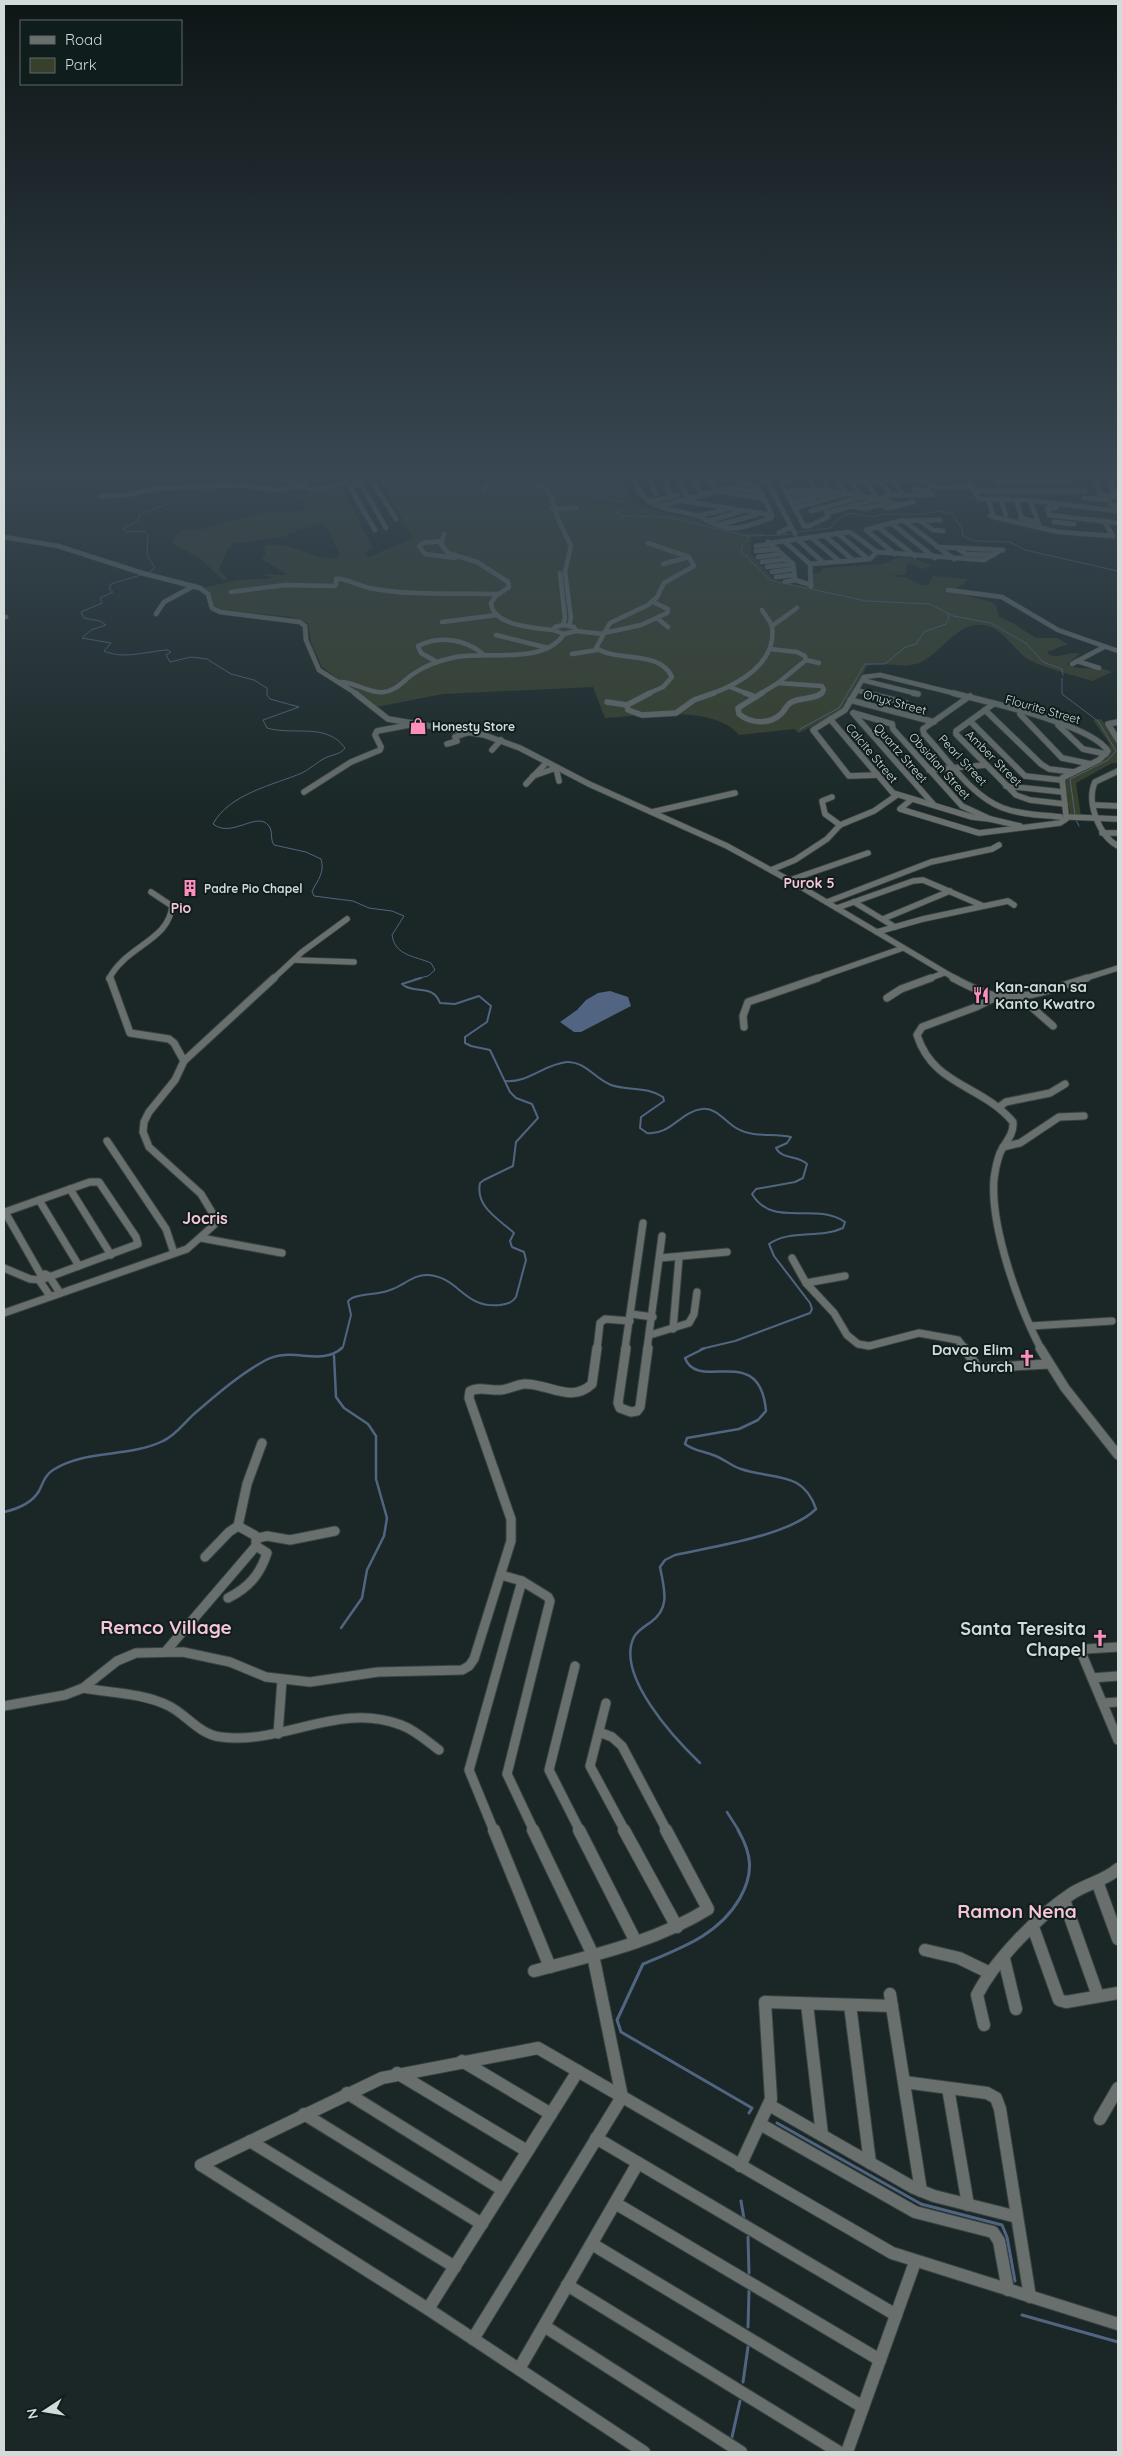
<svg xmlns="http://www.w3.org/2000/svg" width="1122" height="2456" font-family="Quicksand,sans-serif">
<rect width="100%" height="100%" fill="#1a2726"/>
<g fill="#37402a">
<path d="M395,474h230c-6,36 43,38 66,44 27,7 42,15 72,15l1,3h-13v18l25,28 37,7 -1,-15 9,-2 2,-4 60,-4 14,-6h14l22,7 -10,4 -13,-6 -3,2 -1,9 -16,2 18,2 13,7h7l5,-9 34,3 -3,5 -9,5c11,10 29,8 41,16l3,12 12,5 25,16h21l11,6 -21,8 2,3c12,4 20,-5 31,-1l-13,10c13,8 31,1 45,8l-20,9c-21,-7 -48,-12 -66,-23 -12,-9 -23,-28 -38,-32 -28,-8 -44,24 -65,35 -18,10 -37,-1 -56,5l-25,44 -43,23 -5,-4 -55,6c-25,-31 -99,-19 -134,-17l-12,-31 -150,7 -67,13 -54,-40 -11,-24 -3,-20 -16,-6 -72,-7c-12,-6 -5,-17 -23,-25l10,2 30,-7 36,-2 -10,-4 24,1 -23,-15 -2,-3 4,-3 -2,-7c23,-10 49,15 73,11l2,-4 -12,-26 -4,-4 -13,2 -29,11 -49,7 -4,4 -9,21 8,10 -3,2 -22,-21 -31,-18 10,-12 23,-1 54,-16 42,-2 7,-5 -2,-8 -9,-2 45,-9 32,61 -9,6 5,3 44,-19 -35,-60z"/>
<path d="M1101,719l17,25v19h-6l-36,20 5,33 -11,-1 -5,-36 39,-20 7,-8 -2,-8 -16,-23z"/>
</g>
<path fill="#516582" d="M610,991l18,6 3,9 -50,26h-7l-14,-10 17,-12 9,-10 12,-7z"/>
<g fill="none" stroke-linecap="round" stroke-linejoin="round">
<g stroke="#516582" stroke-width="1">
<path d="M606,474l-13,5 21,6 -50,3 5,4 58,11 2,3 -13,7 5,3 46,1 80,19 31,-1"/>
<path d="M797,532l33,-4 12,-12 8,-3 22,4 12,-3h40l15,-3 13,3 10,15 1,7 12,5 35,1 15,8 93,21"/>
<path d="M782,535l7,-1"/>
<path d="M747,536l1,3 -5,5 -2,7 29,29 96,21 64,3 23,12 38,7 36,21 16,18 19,7 1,6"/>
<path d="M148,573l7,-5 -8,-13 1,-19 -4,-5 -17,1 -4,-3 14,-8 3,-7 28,-10"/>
<path d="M141,575l-30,9 -2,5 4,3 -13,6 2,5 -21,9 3,6 16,3 6,4 -15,5 -9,8 29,5 -7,8c20,9 43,0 64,-1l3,2 -5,3 4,7 21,-5 16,2 24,15 23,6 13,8v7l3,4 29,8 -36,13 4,8c28,8 59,-6 78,20 -5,7 -12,6 -20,10 -8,4 -15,11 -23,15 -29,12 -73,21 -89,51 19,15 44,-14 56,2 4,5 1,14 5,19l32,7 15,7c4,13 -3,21 -9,32l2,5 39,5 16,7 23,3 12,5 -12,19c3,21 23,21 39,28l4,7 -7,6 -13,3"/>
<path d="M1062,678v16l36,27 18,30 -8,9 -38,19 5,36"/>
<path d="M800,729l39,-21 26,-44h20l20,-17 11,-3 8,-12 22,-8 3,-6 -2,-4"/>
<path d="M1076,820l3,6"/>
</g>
<g stroke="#516582" stroke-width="2">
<path d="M505,1081c24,2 39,-17 62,-19 18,-1 28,17 44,23 17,6 36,1 52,12l1,4 -23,16 -1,11 7,5c23,3 34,-22 55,-24 15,-2 24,14 36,20 16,9 36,4 53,8l-4,6 -11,5c6,12 22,7 31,16l-4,14 -8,4 -39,7 -4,5c21,35 62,7 93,28l-2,6c-23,11 -53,1 -74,16l5,12 36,47 2,6 -2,4 -75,28 -34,8"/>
<path d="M340,1349l3,-2 8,-32 -3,-14 4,-3c12,-5 26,-3 38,-8 13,-4 24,-16 38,-15 31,2 36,34 72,30 7,-1 12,-2 16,-8l10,-37 -2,-8 -12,-5 -2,-6 4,-8c-15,-14 -39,-26 -34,-50l4,-3 29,-14 3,-24 22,-24 -6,-14 -16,-6 -6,-6 -20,-42 -19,-4 -6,-3v-6l22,-15 4,-16 -12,-10 -24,8 -15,-1c-7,-20 -26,-8 -38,-19l19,-6"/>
</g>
<g stroke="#516582" stroke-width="2.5">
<path d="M334,1356l2,41 8,11 24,16 8,12v43l11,39 -3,18 -17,34 -5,28 -21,30"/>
<path d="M4,1512c13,-3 28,-9 35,-21 4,-8 6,-16 14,-21 33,-21 75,-12 110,-29 12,-5 21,-18 31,-27 22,-19 46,-40 72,-54 26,-14 55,7 76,-12"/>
<path d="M700,1763c-25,-24 -85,-88 -66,-126 3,-6 11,-11 17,-15 20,-14 13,-34 9,-55l5,-7 10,-5c39,-9 114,-19 141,-46 -13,-39 -43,-29 -75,-40 -10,-3 -18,-11 -28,-14 -10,-4 -19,-4 -28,-11l2,-6 52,-9 19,-9 8,-9c-6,-70 -68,-18 -81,-53l20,-10"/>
<path d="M727,1812l12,19"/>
</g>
<g stroke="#516582" stroke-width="3">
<path d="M738,1830c14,24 16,43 2,68 -21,37 -59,50 -97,66l-26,56 4,12 131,76 -3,5"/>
<path d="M777,2123l144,81 81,21 5,12 8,44"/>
<path d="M741,2201l3,18"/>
<path d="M748,2237l1,36"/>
<path d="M1022,2315l96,27"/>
<path d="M748,2327l1,-36"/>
<path d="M743,2382l5,-35"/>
<path d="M732,2437l8,-36"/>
</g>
<g stroke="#384443" stroke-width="5.5">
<g id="minor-far4">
<path d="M273,474l38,16 74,-16"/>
<path d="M359,474l13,7 24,38"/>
<path d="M521,474l26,16 4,5 7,24 13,27 -6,26 6,46 -2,8"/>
<path d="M635,474l-3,4c15,34 35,29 66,38 10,4 20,12 32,12 14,1 28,-6 41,-10l1,-3"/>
<path d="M663,474l8,23"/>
<path d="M668,474l75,6"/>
<path d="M734,474h6"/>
<path d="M815,474l-35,7 24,45h5l19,-9 -2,-7"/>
<path d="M827,474l24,8 58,-3"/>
<path d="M677,475l11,24"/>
<path d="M633,476l16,2 7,16"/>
<path d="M693,476l9,19"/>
<path d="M1095,476l5,18 18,3"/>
<path d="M708,477l9,14 47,8"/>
<path d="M766,477l7,2 -7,2 -7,-2z"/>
<path d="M966,477l13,22 47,1 92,11"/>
<path d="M1109,477l4,14 5,2"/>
<path d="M282,478l17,-4"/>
<path d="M920,479l90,-3 108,1"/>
<path d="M920,479l15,8h38"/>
<path d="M879,480l12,15"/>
<path d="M893,480l11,15"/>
<path d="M767,481l28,53"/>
<path d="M866,481l12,18"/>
<path d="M998,482h66l3,-1 -2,-5"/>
<path d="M296,484l47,-10"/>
<path d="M358,484l-8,4 25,42"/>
<path d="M361,484l25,44"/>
<path d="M734,488l27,5"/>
<path d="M483,490l11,-13 23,-3"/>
<path d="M974,491h111"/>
<path d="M786,492c30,-6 84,5 115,13"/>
<path d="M101,496l25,-1 35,-7 79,-3 34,5 27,-4"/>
<path d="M789,498l26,-7 -8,-16"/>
<path d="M1084,498l25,2"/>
<path d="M988,500l6,17"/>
<path d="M1001,500l5,15"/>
<path d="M1016,500l6,18"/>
<path d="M683,501l89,14"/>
<path d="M1030,501l9,23"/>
<path d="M648,502l30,-7"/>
<path d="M792,503l38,-10 -10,-19"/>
<path d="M878,505l11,3 24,-6"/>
<path d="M1111,505l7,1"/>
<path d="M659,506l87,-22 12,3 14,28"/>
<path d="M852,506l12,3 25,-7"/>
<path d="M795,508l51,-14 -10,-17"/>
<path d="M1056,508h-9l2,7 69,8"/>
<path d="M552,509l24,-1"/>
<path d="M811,511l51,-14 -10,-15"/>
<path d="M827,513l64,-18h41l-4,-5 -15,-1"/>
<path d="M697,516l28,-6"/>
<path d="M990,516l68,16 55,4 -9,-15"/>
<path d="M1020,518l18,4"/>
<path d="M903,520l51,39"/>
<path d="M919,520l14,10 10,1"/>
<path d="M708,521l32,-9"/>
<path d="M1054,522l20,2"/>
<path d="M891,523l44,35"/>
<path d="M718,525l38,-10"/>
<path d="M878,527l37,29"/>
<path d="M866,530l33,-9 41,-1"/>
<path d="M866,530l29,24"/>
<path d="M779,533l12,-6"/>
<path d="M837,533l31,26"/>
<path d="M444,534l-3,10 7,9 29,9 31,20 1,5 -13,9 -5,7c2,23 44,25 62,27"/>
<path d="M824,535l29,25"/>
<path d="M4,537l54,9 84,27 58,15 8,6 4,14 8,4 80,10 5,4 1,14 13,30 38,24"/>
<path d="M811,537l28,24"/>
<path d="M797,539l27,24"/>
<path d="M442,541l-19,2 -4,3 6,8 30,4"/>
<path d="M784,541l26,23 1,23"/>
<path d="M768,542l25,22 2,16"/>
<path d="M770,543l80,-11 27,20"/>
<path d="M756,546l15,-2"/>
<path d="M937,547l66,3"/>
<path d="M958,549l8,5 28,1"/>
<path d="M756,551l21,-2"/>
<path d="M877,552l107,8 17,-10"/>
<path d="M758,557l24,-3"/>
<path d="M762,562l25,-3"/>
<path d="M663,564l26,-7"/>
<path d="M810,564l60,-5 7,-7"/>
<path d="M767,567l26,-3"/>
<path d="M772,572l22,-3"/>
<path d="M560,573l5,45 -2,7"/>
<path d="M776,577l18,-2"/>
<path d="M785,582l10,-2 16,5"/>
<path d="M948,590l54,7 56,33 60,21"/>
<path d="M231,592l54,-7 48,1 3,-1v-6c6,-2 24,7 33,9 40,8 88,5 130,6"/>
<path d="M156,614l8,-12 30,-16"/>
<path d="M4,617h2"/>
<path d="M658,619l10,8"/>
<path d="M442,622l55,-7"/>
<path d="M563,625l11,2 2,4 -12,3 -11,-4 2,-3z"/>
<path d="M772,626l25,-18"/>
<path d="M576,631l27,3"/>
<path d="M604,633l37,-8 26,-12 1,-4 -15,-7"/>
<path d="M496,635l52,13"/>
<path d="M770,649l27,3 8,4 1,4 13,3"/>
<path d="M572,654l25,-4"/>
<path d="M1077,661l22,7"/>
<path d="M437,662l-16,-9 -3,-7c21,-11 47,-7 65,8"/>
<path d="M1072,664l32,-17"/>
<path d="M862,680l56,14"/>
<path d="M340,682c16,0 29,12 44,10 12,-1 20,-12 29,-18 13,-9 28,-14 43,-17 32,-6 88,8 108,-23"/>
<path d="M778,683l44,3 2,4 -4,4"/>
<path d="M778,683l28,-23"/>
<path d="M730,687l18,7"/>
<path d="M856,690l15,4"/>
<path d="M647,694l16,-7 9,-10c-13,-28 -53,-14 -76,-29l14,-25 38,-18 9,-8 7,-14 30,-17 -5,-9 -41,-14"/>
<path d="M711,694c28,-10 66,-31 61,-67 -1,-5 -7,-12 -10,-17"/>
<path d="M760,694l18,-11"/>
<path d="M854,694l10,-17 16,-2 77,19"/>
</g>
</g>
<g stroke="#384443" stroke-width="7">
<g id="minor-far3">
<path d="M355,693l33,26 96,16 36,13 69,36 138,62 69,38 160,95"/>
<path d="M745,693l11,4"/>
<path d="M762,693l-24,15 1,6c12,10 31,11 43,-1 3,-3 5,-9 10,-11 10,-5 21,-2 30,-9"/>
<path d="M855,693l-10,17 -32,20 36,46 29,-1"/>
<path d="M866,693l40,10"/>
<path d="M913,693l5,1"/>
<path d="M953,693c34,9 138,31 155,58l-9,9 -37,18 4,37"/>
<path d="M970,696l-47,33 1,5c23,24 47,62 79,74 19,7 39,7 58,9"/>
<path d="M850,700l84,22"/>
<path d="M607,702l20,3 23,-12"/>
<path d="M627,705l1,5 14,5 34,-2 18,-13 20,-7"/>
<path d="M992,705l-36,26v3l60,61 14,5 35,4"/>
<path d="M985,710l56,54 8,5 24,3"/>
<path d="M853,713l81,92"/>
<path d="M854,713l38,11"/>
<path d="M1020,714l42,44 29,6"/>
<path d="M830,719l63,74 79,24 18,2"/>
<path d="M970,721l55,55 36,4"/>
<path d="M1118,722l-10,2 10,16"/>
<path d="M892,724l1,5 69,77 28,13 30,7"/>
<path d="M1058,725l25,24 23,5"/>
<path d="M447,744l10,-3 -2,-4 12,-4"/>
<path d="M492,750l9,-10"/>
<path d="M929,770l57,-5"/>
<path d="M1118,771l-23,11c-9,20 4,54 23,64"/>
<path d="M533,776l23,-8 3,13"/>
<path d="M526,784l20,-21"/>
<path d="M1006,786l57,6"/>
<path d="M304,792l47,-30 29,-12 1,-3 -6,-12 2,-4 32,-6"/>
<path d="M832,797l-10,4 3,13 15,11"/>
<path d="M912,799l-12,10 79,24 81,-10 6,-4"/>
<path d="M1094,805l24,1"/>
<path d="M652,812l83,-19"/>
<path d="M1070,817l48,2"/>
<path d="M1102,833h16"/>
<path d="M771,870l24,-10 32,-21 13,-14 34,-14 23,-16"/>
<path d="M790,880l78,-27"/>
<path d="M827,902l104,-40 61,-13 7,-4"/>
<path d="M854,902l41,25"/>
<path d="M837,908l76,-27 10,-1 58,25"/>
<path d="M883,919l67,-28"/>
<path d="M877,932l46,-13 85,-18 6,4"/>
<path d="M295,960l59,2"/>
<path d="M109,979c16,-33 60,-38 63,-73l-21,-14"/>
<path d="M273,979l29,-27 45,-33"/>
<path d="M814,979l89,-31"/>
<path d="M928,979l16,-6"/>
<path d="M1083,979l35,-11"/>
</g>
</g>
<g stroke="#384443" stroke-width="9">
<g id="minor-far2">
<path d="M110,978l20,55 39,6 5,4 10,18"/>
<path d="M953,978c14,7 28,15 43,18 30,5 64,-10 91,-18"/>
<path d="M998,996l-22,11 -54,20 -5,8c16,51 64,49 96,87 1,13 -8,20 -13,31 -3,8 -5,18 -6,26 -4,48 25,128 47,170"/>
<path d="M1019,996l34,30"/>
<path d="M887,998l14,-9 30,-11"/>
<path d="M744,1027l-1,-11 5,-14 70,-24"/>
<path d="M999,1107l7,-5 44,-9 15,-9"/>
<path d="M107,1141l59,88 8,24"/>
<path d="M1003,1147l17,-4 39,-26 25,-1"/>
<path d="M70,1189l41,66"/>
<path d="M39,1200l40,66"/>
<path d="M201,1238l81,15"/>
<path d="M660,1258l67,-6"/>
<path d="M792,1258l14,25 28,30 13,22 11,9 11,2 50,-13 39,7 7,9"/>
<path d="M4,1268l26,11 11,1 97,-36 -2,-7 -37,-55h-9l-85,30 36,63"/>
<path d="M45,1274l4,2 11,17"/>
<path d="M39,1280l11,16"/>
<path d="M806,1283l39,-7"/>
<path d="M4,1313l183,-64 27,-24 -1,-11 -12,-20 -52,-47 -6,-15 1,-10 5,-10 26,-32 9,-19 90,-83"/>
<path d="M631,1314l22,3"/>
<path d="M1031,1326l81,-5"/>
<path d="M673,1329l6,-71"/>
<path d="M650,1335l39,-12 5,-9 3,-22"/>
<path d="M597,1349l3,-26 5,-4 25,2"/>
<path d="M625,1349l18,-126"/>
<path d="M647,1349l15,-113"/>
</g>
</g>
<g stroke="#384443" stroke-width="11">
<g id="minor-far1">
<path d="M626,1348l-8,55 2,5 11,4 6,-1 3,-4 8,-59"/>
<path d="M964,1348l14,20 71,-4"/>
<path d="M1040,1348l25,40 53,67"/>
<path d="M238,1526l9,-42 15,-41"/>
<path d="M258,1538l9,-2 23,4 45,-9"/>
<path d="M205,1557l24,-25 9,-6"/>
<path d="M522,1581l26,16 2,4 -43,173 27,57"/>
<path d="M228,1598c20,-10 32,-23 39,-45l-11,-7"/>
<path d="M1118,1647l-32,2 -5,3 37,88"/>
<path d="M166,1651l90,-105v-10l-18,-10"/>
<path d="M575,1666l-26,104 31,61"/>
<path d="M1092,1678l26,-2"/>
<path d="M83,1688c28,5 60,5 86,18 18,9 31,29 52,31 62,8 118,-36 180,-12 14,5 26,16 38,25"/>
<path d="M606,1703l-16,63 35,65"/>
<path d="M1103,1703l15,-1"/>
<path d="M4,1706l61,-11 18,-7 34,-27 19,-8 47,-1 47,10 36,15 44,5 68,-10 84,-2 7,-4 5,-7 37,-118v-22l-42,-121 1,-7c10,-5 20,0 31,-1 8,-1 15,-5 23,-6 24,-1 47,20 68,0l5,-36"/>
<path d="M599,1732l13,5 10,9 45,85"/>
<path d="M278,1734l4,-54"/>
<path d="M494,1831l-25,-61 53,-189 -21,-6"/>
</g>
</g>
<g stroke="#384443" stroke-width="14">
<g id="minor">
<path d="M494,1830l56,137"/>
<path d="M579,1830l57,112"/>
<path d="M624,1830l53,97"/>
<path d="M1098,1884l20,55"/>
<path d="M1064,1900l34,96"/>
<path d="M1033,1927l26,73 7,2 52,-9"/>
<path d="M925,1950l34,8 31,15"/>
<path d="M1004,1959l12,50"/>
<path d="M534,1971c60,-16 121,-29 174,-62l-42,-79"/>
<path d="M890,1994l31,197"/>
<path d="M807,2004l15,131"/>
<path d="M850,2005l20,158"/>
<path d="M984,2025l-7,-30c18,-35 61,-79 94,-101 15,-10 33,-13 47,-25"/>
<path d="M462,2061l89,53"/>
<path d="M397,2073l130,78"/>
<path d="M904,2082l83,11 9,5 4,11 30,188"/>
<path d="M948,2088l20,117"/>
<path d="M347,2093l156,97"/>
<path d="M769,2105l145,83 20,8 83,21"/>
<path d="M304,2114l178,110"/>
<path d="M1100,2119l18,-31"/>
<path d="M760,2124l155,88 78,20 6,9 9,49"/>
<path d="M596,2138l300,177"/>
<path d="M250,2141l205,126"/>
<path d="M201,2165l181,-87 156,-30 354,205 226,71"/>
<path d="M201,2165l227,144 216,143"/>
<path d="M740,2166l31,-67 -6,-97 127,4"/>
<path d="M615,2203l265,157"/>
<path d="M592,2244l271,163"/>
<path d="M567,2285l272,167"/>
<path d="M428,2309l150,-238"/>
<path d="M544,2326l197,126"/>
<path d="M473,2339l149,-242 -29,-142 -60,-125"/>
<path d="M519,2369l119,-206"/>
<path d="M847,2452l68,-190"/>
</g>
</g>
<use href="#minor-far4" stroke="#696f6c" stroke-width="4.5"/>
<use href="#minor-far3" stroke="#696f6c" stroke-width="5.5"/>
<use href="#minor-far2" stroke="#696f6c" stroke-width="7"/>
<use href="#minor-far1" stroke="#696f6c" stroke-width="9"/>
<use href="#minor" stroke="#696f6c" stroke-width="12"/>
</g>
<linearGradient id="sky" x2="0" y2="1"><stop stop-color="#0e1515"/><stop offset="0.58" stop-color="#384752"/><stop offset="1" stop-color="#384752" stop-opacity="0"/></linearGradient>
<rect width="1122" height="818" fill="url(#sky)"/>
<defs>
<g id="shop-bare" transform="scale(1.35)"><path d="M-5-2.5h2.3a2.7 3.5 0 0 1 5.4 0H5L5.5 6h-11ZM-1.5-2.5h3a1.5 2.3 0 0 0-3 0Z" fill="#fe8ebc" stroke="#101d1d" stroke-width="2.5" paint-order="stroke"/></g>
<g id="building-bare" transform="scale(1.35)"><path d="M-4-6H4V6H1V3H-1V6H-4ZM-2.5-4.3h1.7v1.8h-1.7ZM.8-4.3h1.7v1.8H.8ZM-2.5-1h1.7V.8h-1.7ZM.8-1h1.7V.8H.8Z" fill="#fe8ebc" stroke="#101d1d" stroke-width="2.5" paint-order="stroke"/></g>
<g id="restaurant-bare" transform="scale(1.35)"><path d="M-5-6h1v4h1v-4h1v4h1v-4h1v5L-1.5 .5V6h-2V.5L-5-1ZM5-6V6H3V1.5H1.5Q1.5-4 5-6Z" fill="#fe8ebc" stroke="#101d1d" stroke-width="2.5" paint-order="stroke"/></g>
<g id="church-bare" transform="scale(1.35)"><path d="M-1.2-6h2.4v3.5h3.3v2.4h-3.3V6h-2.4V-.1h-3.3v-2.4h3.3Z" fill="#fe8ebc" stroke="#101d1d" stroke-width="2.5" paint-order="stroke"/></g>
</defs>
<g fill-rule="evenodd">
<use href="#shop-bare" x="418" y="726"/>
<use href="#building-bare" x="190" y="888"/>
<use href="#restaurant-bare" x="981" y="995"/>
<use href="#church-bare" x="1027" y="1358"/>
<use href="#church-bare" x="1100" y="1638"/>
</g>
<g text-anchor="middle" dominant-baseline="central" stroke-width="4" stroke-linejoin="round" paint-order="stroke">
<g font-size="12" fill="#d3dbda" stroke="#101d1d">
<text transform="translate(895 702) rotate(15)">Onyx Street</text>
<text transform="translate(1043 709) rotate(16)">Flourite Street</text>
<text transform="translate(872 753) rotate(50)">Calcite Street</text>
<text transform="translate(901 753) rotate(49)">Quartz Street</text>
<text transform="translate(994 758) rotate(45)">Amber Street</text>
<text transform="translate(963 760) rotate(47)">Pearl Street</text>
<text transform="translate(940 766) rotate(48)">Obsidian Street</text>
</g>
<g font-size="12" font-weight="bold" fill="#d3dbda" stroke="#101d1d" text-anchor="start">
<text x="432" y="726">Honesty Store</text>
<text x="204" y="888">Padre Pio Chapel</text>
</g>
<g font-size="14" font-weight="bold" fill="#f6c5d7" stroke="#101d1d">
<text x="809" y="883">Purok 5</text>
<text x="181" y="908">Pio</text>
</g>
<g font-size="15" font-weight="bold" fill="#d3dbda" stroke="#101d1d" text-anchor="start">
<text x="995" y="986">Kan-anan sa<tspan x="995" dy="17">Kanto Kwatro</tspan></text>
<text x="1013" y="1349" text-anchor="end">Davao Elim<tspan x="1013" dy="17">Church</tspan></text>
</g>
<g font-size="16" font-weight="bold" fill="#f6c5d7" stroke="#101d1d">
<text x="205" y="1218">Jocris</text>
</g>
<g font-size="18" font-weight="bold" fill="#d3dbda" stroke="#101d1d" text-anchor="end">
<text x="1086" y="1628">Santa Teresita<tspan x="1086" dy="21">Chapel</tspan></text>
</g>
<g font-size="19" font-weight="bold" fill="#f6c5d7" stroke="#101d1d">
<text x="166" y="1627">Remco Village</text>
<text x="1017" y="1911">Ramon Nena</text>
</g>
</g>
<rect width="1122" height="2456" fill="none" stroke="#d3dbda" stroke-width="10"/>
<rect x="20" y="20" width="162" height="65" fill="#101d1d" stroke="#5e6969"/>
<rect x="30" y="36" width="25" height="8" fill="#696f6c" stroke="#5e6969"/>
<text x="65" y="45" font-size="15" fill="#d3dbda">Road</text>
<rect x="30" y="58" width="25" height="15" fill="#37402a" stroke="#5e6969"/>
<text x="65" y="70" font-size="15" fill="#d3dbda">Park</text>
<g transform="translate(45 2411) rotate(258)" stroke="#101d1d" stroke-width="4" paint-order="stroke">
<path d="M0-4L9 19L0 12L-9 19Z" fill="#d3dbda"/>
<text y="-8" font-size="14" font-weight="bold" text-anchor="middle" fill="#d3dbda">N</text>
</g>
</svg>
